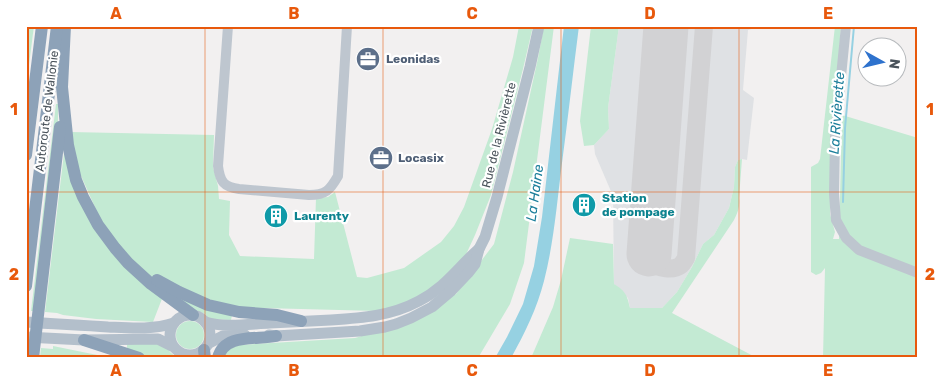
<svg xmlns="http://www.w3.org/2000/svg" width="944" height="384" font-family="Rubik,sans-serif">
<rect width="100%" height="100%" fill="#f2f0f0"/>
<path fill="#dfe1e4" d="M619,26h141v1l-12,3 -5,60 11,8 -7,62 -5,-1 -4,1 -3,7 -1,20 -5,21 -15,27 -11,9 -11,23 -15,25 -15,16h-32l-2,-10 -14,-14 -1,-88 -18,-42 -1,-9 15,-16 -1,-21z"/>
<g fill="#c3ead3">
<path d="M26,26h8l-8,62z"/>
<path d="M519,26h14l-10,43 -32,126 -16,40 -12,26 -46,39 -39,11 -116,-3 -30,7 -1,5 -22,-1 -4,-5 -12,-5 -28,-18 -12,31 -57,-3 -33,-4 -6,-2 -12,-1 19,-159 34,61 -20,-45 -8,-37 144,3 -1,32 5,19 1,13 11,2 -1,34 11,21 74,3 2,-61 12,-1 7,-5 22,85 10,1 37,-10 37,-26 13,-16 10,-19 28,-78 21,-72z"/>
<path d="M544,26h10l-30,237 -14,41 -32,54h-257l4,-7 13,-6 117,-7 10,-3 91,-41 38,-50 19,-72 25,-114z"/>
<path d="M591,26h28l-11,82 1,21 -15,16 -10,1 -4,-25z"/>
<path d="M835,26h6l-11,158v30l5,18 -2,7h6l3,-124 76,23v220h-95l2,-90 -4,5 -5,2 -5,-3v-105l7,-4 2,-4z"/>
<path d="M56,104h2v16l-22,191h-5z"/>
<path d="M742,159l-3,39c1,9 -1,14 -5,22l-62,93 85,45h-226l22,-51 8,-27 9,-42 43,6 1,40c11,7 13,10 16,24h32l15,-16 15,-25 11,-23 11,-9 15,-27 5,-21 1,-20 3,-7z"/>
<circle cx="190" cy="335" r="14"/>
<path d="M153,342l14,5 3,5 7,6h-28l-22,-9v-6z"/>
<path d="M53,346l59,12h-72l1,-10 12,1z"/>
</g>
<path fill="#96d1e2" d="M564,26h15c-6,46 -11,92 -17,137 -5,39 -8,79 -18,118 -7,27 -19,52 -33,77h-16l12,-21 16,-33 11,-38 8,-49z"/>
<g fill="none" stroke-linecap="round" stroke-linejoin="round">
<path stroke="#96d1e2" stroke-width="2" d="M843,202l2,-74 9,-102"/>
<path stroke="#d2d2d4" stroke-width="18" d="M649,254c0,2 1,6 2,8 6,7 23,9 30,3 2,-2 3,-4 5,-7l18,-232"/>
<path stroke="#d2d2d4" stroke-width="45" d="M649,254l17,-228"/>
<g stroke="#bec6cf" stroke-width="10">
<path d="M228,26l-10,140c2,16 6,21 21,23l70,6c17,0 21,-5 29,-19l9,-150"/>
<path d="M846,26l-11,111 -1,57 2,26 10,18 13,12 59,23"/>
</g>
<g stroke="#b3bfcb" stroke-width="11">
<circle cx="190" cy="335" r="20"/>
<path d="M26,322c27,2 55,3 82,5 22,1 45,3 66,-4"/>
<path d="M205,322c20,6 44,2 65,1 20,-1 40,-2 61,-3 31,-2 60,-4 88,-19 27,-14 39,-34 60,-52"/>
<path d="M269,335l7,1 84,-5 25,-4 11,-3 15,-6 21,-11 19,-16 17,-18 7,-9 4,-15 6,-12 12,-40 33,-130 9,-41"/>
<path d="M26,337l58,3 74,-1 14,7"/>
<path d="M209,343l14,-7 22,-1"/>
</g>
<g stroke="#8da2b8" stroke-width="12">
<path d="M65,26l-3,61 6,58 8,35 7,17 15,28 17,23 13,15 23,21 42,31"/>
<path d="M26,155l16,-129"/>
<path d="M157,280l22,12 29,13 31,7 38,3 24,6"/>
<path d="M26,286l31,-260"/>
<path d="M84,340l55,18"/>
<path d="M204,350l1,8"/>
<path d="M33,358l27,-231"/>
<path d="M218,358c6,-25 39,-18 58,-22"/>
</g>
</g>
<path fill="none" stroke="#e8590c" stroke-width="1" stroke-opacity="0.55" d="M205,26v332M383,26v332M561,26v332M739,26v332M26,192h892"/>
<defs>
<g id="office-disc" transform="scale(1.25)"><circle r="9.5" fill="#5c6f8a" stroke="#fff"/><path d="M-6-3h4V-5.5h4V-3h4V5H-6ZM-1-4.5V-3h2v-1.5ZM-6 0V1H6V0Z" fill="#fff"/></g>
<g id="building-disc" transform="scale(1.25)"><circle r="9.5" fill="#0f9aa8" stroke="#fff"/><path d="M-4-6H4V6H1V3H-1V6H-4ZM-2.5-4.3h1.7v1.8h-1.7ZM.8-4.3h1.7v1.8H.8ZM-2.5-1h1.7V.8h-1.7ZM.8-1h1.7V.8H.8Z" fill="#fff"/></g>
</defs>
<g fill-rule="evenodd">
<use href="#office-disc" x="368" y="59"/>
<use href="#office-disc" x="381" y="158"/>
<use href="#building-disc" x="584" y="205"/>
<use href="#building-disc" x="276" y="216"/>
</g>
<g text-anchor="middle" dominant-baseline="central" stroke-width="4.5" stroke-linejoin="round" paint-order="stroke">
<g font-size="12" font-weight="bold" fill="#4e5e75" stroke="#fff" text-anchor="start">
<text x="386" y="59">Leonidas</text>
<text x="398" y="158">Locasix</text>
</g>
<g font-size="12" fill="#4a535b" stroke="#fff">
<text transform="translate(47 111) rotate(-83)">Autoroute de Wallonie</text>
<text transform="translate(499 135) rotate(-76)">Rue de la Rivièrette</text>
</g>
<g font-size="12" font-weight="bold" fill="#0d838f" stroke="#fff" text-anchor="start">
<text x="602" y="198">Station<tspan x="602" dy="14">de pompage</tspan></text>
<text x="294" y="216">Laurenty</text>
</g>
<g font-size="14" font-style="italic" fill="#1d7f9b" stroke="#fff">
<text transform="translate(837 113) rotate(-86)">La Rivièrette</text>
<text transform="translate(535 193) rotate(-82)">La Haine</text>
</g>
</g>
<rect width="944" height="384" fill="none" stroke="#ffffff" stroke-width="55"/>
<g transform="translate(882 62) rotate(98)"><circle r="24" fill="#ffffff" stroke="#b7babd"/>
<path d="M0-4L9 19L0 12L-9 19Z" fill="#2e72cd"/>
<text y="-8" font-size="14" font-weight="bold" text-anchor="middle" fill="#4a535b">N</text>
</g>
<rect x="28" y="28" width="888" height="328" fill="none" stroke="#e8590c" stroke-width="2"/>
<g font-size="16" text-anchor="middle" font-weight="bold" fill="#e8590c">
<text x="116" y="19">A</text>
<text x="294" y="19">B</text>
<text x="472" y="19">C</text>
<text x="650" y="19">D</text>
<text x="828" y="19">E</text>
<text x="14" y="115">1</text>
<text x="930" y="115">1</text>
<text x="14" y="280">2</text>
<text x="930" y="280">2</text>
<text x="116" y="376">A</text>
<text x="294" y="376">B</text>
<text x="472" y="376">C</text>
<text x="650" y="376">D</text>
<text x="828" y="376">E</text>
</g>
</svg>
